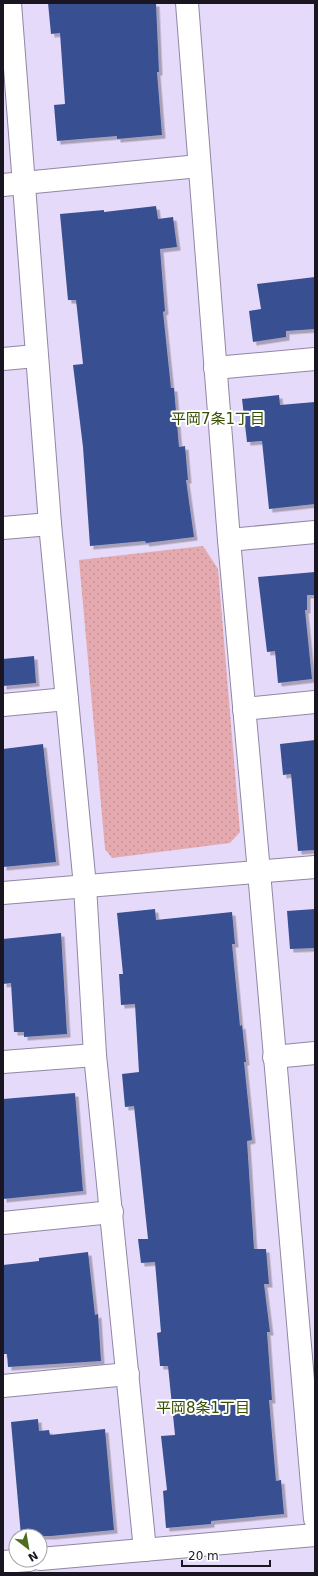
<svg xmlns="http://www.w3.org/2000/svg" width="318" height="1576" font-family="'DejaVu Sans','Noto Sans JP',sans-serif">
<defs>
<pattern id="park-dots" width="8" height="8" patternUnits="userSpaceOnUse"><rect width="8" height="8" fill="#e5aab0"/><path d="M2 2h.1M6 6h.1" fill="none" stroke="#c49297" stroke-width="1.8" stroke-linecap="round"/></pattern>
<filter id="shadow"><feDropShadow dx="3.5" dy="3.5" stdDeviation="0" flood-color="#0004"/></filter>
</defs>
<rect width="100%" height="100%" fill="#e5daf9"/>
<path fill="url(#park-dots)" d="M203,546l15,23 22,263 -10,11 -118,15 -7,-9 -26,-289z"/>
<g fill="#395092" filter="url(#shadow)">
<path d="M48,3h108l3,69h-2l5,63 -45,4v-3l-60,5 -3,-36 11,-1 -5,-71 -9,1z"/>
<path d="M156,206l2,13 15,-2 4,30 -17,2 5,62 -2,1 8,76h3l5,59 6,-1 3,34h-2l8,57 -48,6 -1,-2 -55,5 -7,-99 -10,-82 10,-1 -7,-64h-8l-8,-86 44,-4v2z"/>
<path d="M315,277v52l-29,2v6l-33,5 -4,-31 12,-2 -4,-25z"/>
<path d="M279,395l1,10 35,-3v102l-46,5 -7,-68 -15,1 -5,-43z"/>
<path d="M315,572v23h-8v15h-2l7,69 -34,4 -3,-32 -8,1 -9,-75z"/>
<path d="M34,656l2,27 -33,3v-27z"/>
<path d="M315,740v110l-17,1 -7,-77 -8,1 -3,-31z"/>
<path d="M43,744l13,118 -53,5v-118z"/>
<path d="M155,909l1,11 76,-8 3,32h-3l8,82 2,-1 4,37h-2l8,78 -5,1 7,108h12l3,35h-5l6,48h-3l5,68h-3l7,81 5,-1 3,34 -73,7v3l-45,4 -3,-37 4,-1 -6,-54 14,-1 -7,-69h-8l-3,-33 4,-1 -6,-70 -14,1 -3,-24h10l-14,-133 -9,1 -3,-33 17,-2 -4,-68 -14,1 -2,-31h4l-6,-61z"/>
<path d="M315,909v39l-25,1 -3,-38z"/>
<path d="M61,933l6,101 -43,3v-5h-10l-3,-49 -8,1v-45z"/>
<path d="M75,1093l8,98 -80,8v-100z"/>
<path d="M88,1252l7,63 3,-1 3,47 -93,6 -1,-13h-4v-89l36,-4v-3z"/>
<path d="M38,1419l1,12 10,-1 1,5 55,-6 9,101 -63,6h-30l-10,-114z"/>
</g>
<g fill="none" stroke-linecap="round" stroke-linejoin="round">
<g stroke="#9187a4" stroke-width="24">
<g id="minor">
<path d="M10,3l40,521 35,362 10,169 50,495"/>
<path d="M187,3l42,537 30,332 56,647"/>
<path d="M3,185l196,-19"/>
<path d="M3,359l33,-3"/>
<path d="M215,368l100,-9"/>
<path d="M3,528l47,-4"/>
<path d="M229,540l86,-8"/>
<path d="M3,705l64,-6"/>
<path d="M244,709l71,-7"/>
<path d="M3,893l312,-26"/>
<path d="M274,1057l41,-4"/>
<path d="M3,1062l92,-7"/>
<path d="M3,1223l109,-11"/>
<path d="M3,1386l125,-12"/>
<path d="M40,1559l275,-24"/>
<path d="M3,1562l26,-2"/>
</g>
</g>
<use href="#minor" stroke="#fff" stroke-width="22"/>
</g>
<g text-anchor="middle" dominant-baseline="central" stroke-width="4" stroke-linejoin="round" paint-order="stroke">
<g font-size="15" fill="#354f03" stroke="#fff">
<text x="218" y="419">平岡7条1丁目</text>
<text x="203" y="1408">平岡8条1丁目</text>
</g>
</g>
<rect width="318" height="1576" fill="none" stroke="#1a1621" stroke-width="8"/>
<g transform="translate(28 1548) rotate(149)"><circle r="19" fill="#ffffff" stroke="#a3a2a6"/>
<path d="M0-3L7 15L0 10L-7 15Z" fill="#4f6c21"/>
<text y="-6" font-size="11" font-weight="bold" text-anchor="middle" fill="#1a1621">N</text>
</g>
<path d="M182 1560v6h88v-6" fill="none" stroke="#1a1621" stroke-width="2"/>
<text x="188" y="1560" font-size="12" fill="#1a1621" stroke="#ffffff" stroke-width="3" paint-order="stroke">20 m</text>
</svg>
